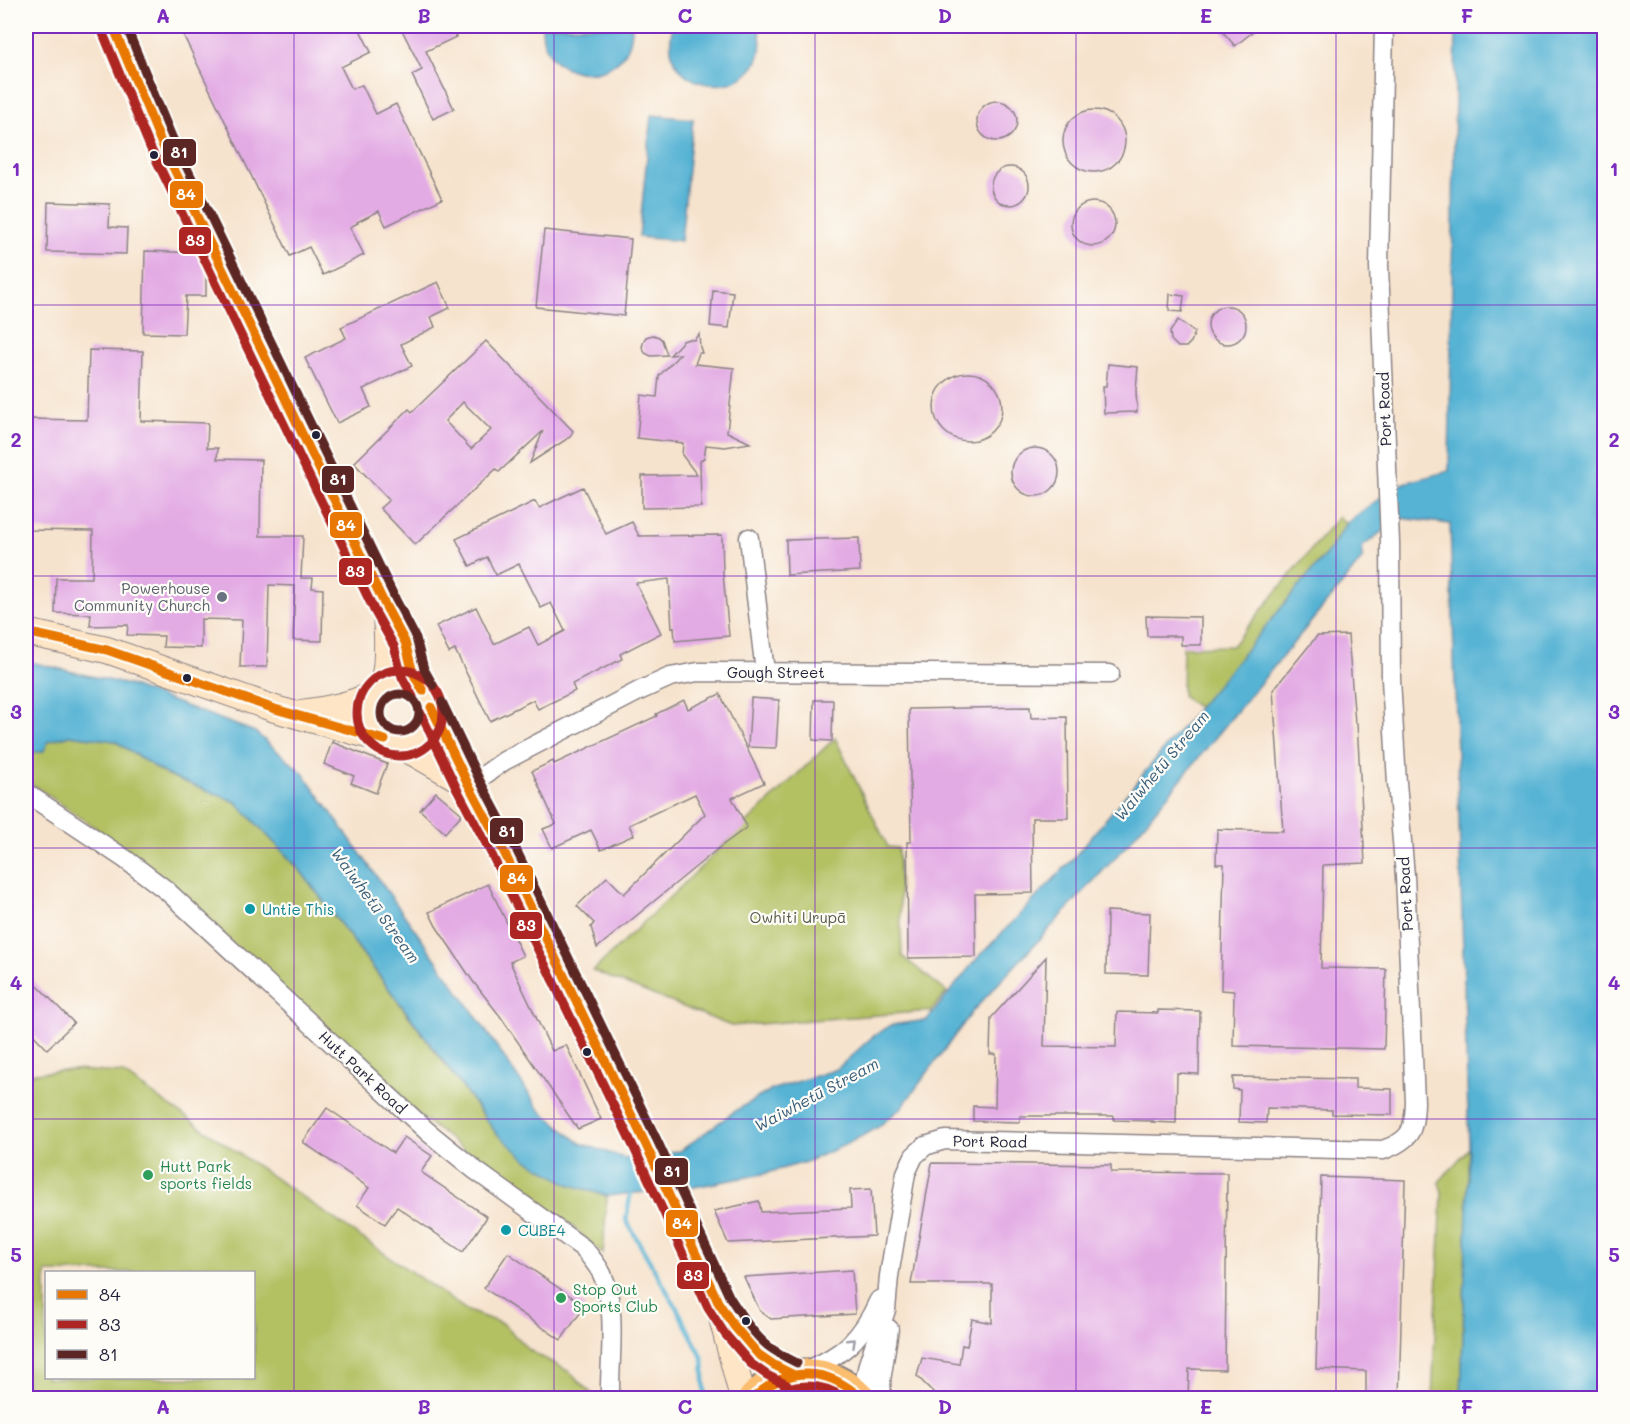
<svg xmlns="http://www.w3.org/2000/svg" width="1630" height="1424" font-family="Mali,sans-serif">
<rect width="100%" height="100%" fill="#fdfcf7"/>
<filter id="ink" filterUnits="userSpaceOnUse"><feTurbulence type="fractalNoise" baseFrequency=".0167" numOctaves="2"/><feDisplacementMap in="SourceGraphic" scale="12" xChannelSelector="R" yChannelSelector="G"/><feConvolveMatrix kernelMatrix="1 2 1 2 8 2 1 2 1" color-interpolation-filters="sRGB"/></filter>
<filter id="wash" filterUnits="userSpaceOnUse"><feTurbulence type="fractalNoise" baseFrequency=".008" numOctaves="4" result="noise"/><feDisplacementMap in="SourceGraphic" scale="24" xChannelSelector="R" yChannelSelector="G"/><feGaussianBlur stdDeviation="1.35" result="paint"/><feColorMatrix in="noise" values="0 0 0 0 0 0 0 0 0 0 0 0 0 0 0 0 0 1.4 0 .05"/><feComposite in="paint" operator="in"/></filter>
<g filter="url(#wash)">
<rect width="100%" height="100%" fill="#f6e3cd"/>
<g fill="#b3c163" stroke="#6a724f" stroke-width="1.5" fill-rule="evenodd">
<path d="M1338,517l9,6 -17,26 -131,159 -17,-12 1,-49 49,-1z"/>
<path d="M70,735l45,6 50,33 71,28 64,68 196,263 72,51 39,12 -4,58 -34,-31 -71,-47 -77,-59 -280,-258 -115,-79v-39l1,3 22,-3z"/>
<path d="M835,738l53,109 10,1 4,108 45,36 -16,19 -200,15 -138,-55z"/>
<path d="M75,1070l47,3 346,238 35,13 26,26 39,21 24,23 1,4h-567v-320l8,-5zM46,1272h208v106h-208z"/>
<path d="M1469,1148l-8,250h-29l10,-205 -3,-11z"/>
<path d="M805,1391l12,1 16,6h-53l14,-5z"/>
</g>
<g fill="#56b3d4" stroke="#3c6a88" stroke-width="1.5">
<path d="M542,26h90c1,62 -91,62 -90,0z"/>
<path d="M673,26h85c22,78 -106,78 -85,0z"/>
<path d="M1456,26h148v1372h-143l8,-250 -19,-624 -50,-6 -38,29v12l-19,24 -218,264 -152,164 -71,96 -25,21 -30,16 -41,18 -43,12 -69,13 -87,9 -39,-12 -41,-24 -31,-27 -40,-55 -156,-208 -64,-68 -71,-28 -50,-33 -45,-6 -21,6 -6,11h-12l-5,-11v-80l103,24 126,47 48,41 164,230 73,107 40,33 44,15 56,-7 55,-40 36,-21 66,-21 35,-32 19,-12 36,-5 47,-58 97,-101 259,-312 17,-26 19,-15 35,-24 48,-13z"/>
<path d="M651,115l42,4 -12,122 -42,-4z"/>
</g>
<path fill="#f6e3cd" d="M667,1150l22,40 -42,5 -19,-40z"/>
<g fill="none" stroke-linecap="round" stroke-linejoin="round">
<path stroke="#56b3d4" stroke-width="4.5" d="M631,1191l-5,29 54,94 23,45 2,39"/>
</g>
<g id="blocks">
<g fill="#e3abe4" fill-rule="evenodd">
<path d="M179,26h179l13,26 -30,15 11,22 10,-4 14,29 20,-10 46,95 -56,27 -7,-15 -22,11 1,1 -8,4 14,28 -41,20 -14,-28 -19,9z"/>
<path d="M400,26h50l6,11 -30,14 28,58 -21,10 -21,-44 10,-5z"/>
<path d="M1218,26h42l-25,20z"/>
<circle cx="997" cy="121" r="20"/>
<circle cx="1094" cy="141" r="31"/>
<circle cx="1010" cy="186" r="19"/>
<circle cx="1093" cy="224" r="22"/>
<path d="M48,202l62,2 -1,23 18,1 -1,26 -79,-2z"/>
<path d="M544,230l87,9 -7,77 -88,-9z"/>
<path d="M145,251l53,2 5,11 3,8v24h-20l-2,38 -41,-1z"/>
<path d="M438,282l12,26 -19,9 4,10 -34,17 11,22 -49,23 8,18 -34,16 -32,-65 41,-20 -5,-11z"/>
<path d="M713,290l20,2 -4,36 -19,-2z"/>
<path d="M1170,294l14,2 -2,16 -13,-1z"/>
<circle cx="1227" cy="325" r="19"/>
<path d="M1178,320l17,12 -4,10 -5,5h-8l-7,-7 -1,-8z"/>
<path d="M699,334l1,13 2,6h-3l-4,11 39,4 -7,64 23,11 -25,4 -19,-2 -2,13 -4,3 1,46 -59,1v-32l55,-1 -15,-20 1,-12 -46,-5 4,-43 16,2 2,-21 21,-22 -10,1 13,-14 6,-2 5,1z"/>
<path d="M653,335l6,2 3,3 5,15 -16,1 -6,-3 -3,-6 2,-7 2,-3z"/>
<path d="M486,341l87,90 -3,6 -40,26 13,-32 -44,41 -3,-3 -81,76 -35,-37 9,-8 -35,-37 55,-54 3,3zM463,402l28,28 -20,19 -26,-28z"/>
<path d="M89,350l54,1 -2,70 67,2 -1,25h11l-1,11 44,1 -1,76h43l-2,42h12l-1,10 11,1 -1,52 -29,-1 2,-54 -26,-1 -2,82h-27l2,-47 -41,-1v29l-38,-1 1,-11 -37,-1 1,-10 -38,1 1,-12 -36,-1 1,-35h36l1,-47 -67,-1v-111l61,1z"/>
<path d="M1108,364l30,3 -2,23 1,22 -33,1 -1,-27h3z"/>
<circle cx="968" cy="407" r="34"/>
<circle cx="1035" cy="472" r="24"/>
<path d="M583,487l23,47 26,-12 7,14 83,-1 1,39 6,62 -54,5 -1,-14 -2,1 -3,-49 -33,4 25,50 -41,21 2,5 -50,25 3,7 -37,18 -5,-9 -43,21 -35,-71 -6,3 -13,-27 40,-19 18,37 35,-17 9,18 27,-14 -14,-28 -10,5 -22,-44 -23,11 -9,-18 -17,9 -14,-27 79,-38 4,7z"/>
<path d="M859,538l1,33 -73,4 -1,-35z"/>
<path d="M1146,616l55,1v28h-20v-9h-34z"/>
<path d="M1348,635l7,88h2l8,140 -42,2 -2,103 65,1 -2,80 -151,-3 1,-55 -13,-1 3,-126h-8l1,-35 66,2 -10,-141 44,-54z"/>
<path d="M720,694l44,89 -32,15 15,29 -27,20 -123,101 -6,-21 3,-4 -17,-17 30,-29 17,17 81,-80 -10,-20 -66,31 5,10 -33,15 -10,-20 -39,18 -9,-19 13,-5 -24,-53 21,-10 1,3 103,-48 -1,-2 28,-14 4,9z"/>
<path d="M751,698l28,2 -3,48 -28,-1z"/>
<path d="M814,700h19l-1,41 -19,-1z"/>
<path d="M1030,707l1,11 36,-1 1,101h-36l1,75 -58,1 1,63 -68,1 -1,-116h4l-2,-133z"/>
<path d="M332,742l55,22 -11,29 -25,-10 3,-7 -30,-12z"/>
<path d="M436,792l26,22 -17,19 -25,-23z"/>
<path d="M488,884l35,72 -13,6 42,89 14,-6 35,74 -23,10 -78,-113 -28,-36 -36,-54 -7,-14z"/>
<path d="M1107,911l43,2 -2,62 -42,-1z"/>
<path d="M1046,957l-2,89 72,1 1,-35 41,1v-3l42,1 -1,63 -22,-1 -1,50 -24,-1 1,-1 -39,-1v-4h-94v6l-47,-1v-15l22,1 1,-53h-6l1,-36z"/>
<path d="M26,974l48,49 -27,26 -21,-22z"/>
<path d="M1233,1077l122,2v9l37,1v26l-60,-1v-4l-65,-2 -1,15 -27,-1 1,-32 -7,-1z"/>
<path d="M327,1108l66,45 11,-16 28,19 -11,16 66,45 -24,35 -66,-45 -12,17 -28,-19 12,-17 -66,-46z"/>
<path d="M932,1163l179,2v7l116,1 -2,197 -36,-1 -1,29h-194l-13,-2 -1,2h-41l-22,-22 5,-18 37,6 3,-19 5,1 5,-27 20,4v-39h-81z"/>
<path d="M1321,1177l84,3 -6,218h-33v-27l-50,-2z"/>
<path d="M871,1189l3,47 -146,7 -14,-32 45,-10 2,11 90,-4 -1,-18z"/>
<path d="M508,1253l77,53 -24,34 -77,-52z"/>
<path d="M852,1270l3,44 -84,5 -11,-8 -16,-34z"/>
</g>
</g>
</g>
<g filter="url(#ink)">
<use href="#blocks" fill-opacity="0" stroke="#8c8284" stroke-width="1.5"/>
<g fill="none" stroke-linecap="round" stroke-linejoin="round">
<g stroke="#8c8284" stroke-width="21">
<g id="minor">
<path d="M749,538l16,134"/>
<path d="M469,786l35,-25 135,-70 31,-14 28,-5 412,2"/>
<path d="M26,793l99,66 41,31 262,242 47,38 108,78c7,8 14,16 19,26 16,33 7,88 8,124"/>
<path d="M804,1372c40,-18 57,-32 75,-72"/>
<path d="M864,1398l1,-18 3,-16 18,-54 3,-34 17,-103 8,-17 11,-10 20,-6 438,10c28,-10 31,-19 32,-48l-10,-226 -8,-93 -6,-104 -1,-136 -11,-277 5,-240"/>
<path d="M882,1398l-1,-17 8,-52"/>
</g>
</g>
<g stroke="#8c8284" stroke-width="28">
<g id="secondary">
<path d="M113,26l48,116 224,463 20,37 8,31 10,18"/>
<path d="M26,632l81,18 168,59 110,31"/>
<circle cx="400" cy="713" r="31"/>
<path d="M431,707l37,77 35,66 143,295 72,157 16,24 24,28 16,11 18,9"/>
<path d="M301,713c22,-3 43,-6 63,-15 4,-2 10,-3 13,-6 14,-15 10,-59 9,-77"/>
<path d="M393,743l23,11 52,30"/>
<path d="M722,1318l21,80"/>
</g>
</g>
<g stroke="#8c8284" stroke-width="32">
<path id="primary" d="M753,1398c29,-33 78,-33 108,0"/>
</g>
<use href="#minor" stroke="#fff" stroke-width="18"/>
<use href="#secondary" stroke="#fde5c5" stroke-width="26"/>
<use href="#primary" stroke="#fbbd6e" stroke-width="28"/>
<g stroke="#fdfcf7" stroke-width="14">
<g id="bus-1">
<path d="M113,26l48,116 224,463 20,37 8,31 10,18"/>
<path d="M26,632l81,18 168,59 110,31"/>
<path d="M431,707l37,77 35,66 143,295 72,157 16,24 24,28 16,11 18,9"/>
<path d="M753,1398c35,-32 73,-32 108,0"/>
</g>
</g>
<g stroke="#fdfcf7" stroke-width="14">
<g id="bus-2">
<path d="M102,31l48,116 224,463 20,36 8,31 11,20"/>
<circle cx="400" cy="713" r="43"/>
<path d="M420,712l37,77 35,66 143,295 73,158 17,26 25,29 17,12 20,10"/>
<path d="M770,1398c23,-16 51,-16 74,0"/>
</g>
</g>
<g stroke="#fdfcf7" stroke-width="14">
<g id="bus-3">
<path d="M126,26l46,111 224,463 20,38 8,31 9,16"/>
<circle cx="400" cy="713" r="19"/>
<path d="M442,702l37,77 35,66 143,295 72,156c11,17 23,37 39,50 9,7 19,12 29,17"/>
</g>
</g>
<use href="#bus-1" stroke="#e87803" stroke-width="9"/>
<use href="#bus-2" stroke="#ad2624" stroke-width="9"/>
<use href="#bus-3" stroke="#5c2624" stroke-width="9"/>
</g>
<defs><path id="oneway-chevron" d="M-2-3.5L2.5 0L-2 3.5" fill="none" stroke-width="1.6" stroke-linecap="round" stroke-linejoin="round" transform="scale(1.5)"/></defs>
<use stroke="#9c9ca7" href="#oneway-chevron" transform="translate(852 1342) rotate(-44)"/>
</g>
<path fill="none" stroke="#7b2cbf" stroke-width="1.5" stroke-opacity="0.55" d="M294,26v1372M554,26v1372M815,26v1372M1076,26v1372M1336,26v1372M26,305h1578M26,576h1578M26,848h1578M26,1119h1578"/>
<g fill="#22223b" stroke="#fdfcf7" stroke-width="2">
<circle cx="154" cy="155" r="5"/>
<circle cx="316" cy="435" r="5"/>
<circle cx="187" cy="678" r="5"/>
<circle cx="587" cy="1052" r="5"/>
<circle cx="746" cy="1321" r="5"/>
</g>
<circle fill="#6b7280" stroke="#fdfcf7" stroke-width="2" cx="222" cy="597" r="6"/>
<g fill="#0f9aa8" stroke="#fdfcf7" stroke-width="2">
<circle cx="250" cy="909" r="6"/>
<circle cx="506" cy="1230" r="6"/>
</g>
<g fill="#2e9e5b" stroke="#fdfcf7" stroke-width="2">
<circle cx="148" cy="1175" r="6"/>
<circle cx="561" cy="1298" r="6"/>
</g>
<g text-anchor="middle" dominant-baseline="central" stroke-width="4.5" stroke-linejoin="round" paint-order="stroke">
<g font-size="15" fill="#22223b" stroke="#fdfcf7">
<text transform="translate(1384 409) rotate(-92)">Port Road</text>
<text x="776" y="672">Gough Street</text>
<text transform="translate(1405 894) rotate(-93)">Port Road</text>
<text transform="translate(363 1072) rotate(43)">Hutt Park Road</text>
<text transform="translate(990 1141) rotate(1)">Port Road</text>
</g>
<g font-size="15" fill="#5b616d" stroke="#fdfcf7" text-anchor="end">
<text x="210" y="588">Powerhouse<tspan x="210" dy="17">Community Church</tspan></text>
</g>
<g font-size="15" fill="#0d838f" stroke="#fdfcf7" text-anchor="start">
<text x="262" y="909">Untie This</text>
<text x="518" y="1230">CUBE4</text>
</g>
<g font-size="15" fill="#555a49" stroke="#fdfcf7">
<text x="798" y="917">Owhiti Urupā</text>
</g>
<g font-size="15" fill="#27864d" stroke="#fdfcf7" text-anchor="start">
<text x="160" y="1166">Hutt Park<tspan x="160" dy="17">sports fields</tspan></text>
<text x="573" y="1289">Stop Out<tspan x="573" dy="17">Sports Club</tspan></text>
</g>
<g font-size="16" font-style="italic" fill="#375c78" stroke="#fdfcf7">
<text transform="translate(1161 765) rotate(-50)">Waiwhetū Stream</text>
<text transform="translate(376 905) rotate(54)">Waiwhetū Stream</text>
<text transform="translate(816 1094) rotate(-28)">Waiwhetū Stream</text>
</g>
</g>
<g stroke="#fdfcf7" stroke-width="2">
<rect x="162" y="138" width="35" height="29" rx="6" fill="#5c2624"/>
<rect x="169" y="180" width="35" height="29" rx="6" fill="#e87803"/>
<rect x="178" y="226" width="34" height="29" rx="6" fill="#ad2624"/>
<rect x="321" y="465" width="34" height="29" rx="6" fill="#5c2624"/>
<rect x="329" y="511" width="34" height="28" rx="6" fill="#e87803"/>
<rect x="338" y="557" width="35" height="29" rx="6" fill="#ad2624"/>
<rect x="489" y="817" width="35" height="28" rx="6" fill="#5c2624"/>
<rect x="499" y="864" width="35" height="29" rx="6" fill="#e87803"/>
<rect x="509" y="911" width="34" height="29" rx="6" fill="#ad2624"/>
<rect x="654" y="1157" width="35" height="29" rx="6" fill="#5c2624"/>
<rect x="665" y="1209" width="34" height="29" rx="6" fill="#e87803"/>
<rect x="676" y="1261" width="34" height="29" rx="6" fill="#ad2624"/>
</g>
<g font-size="16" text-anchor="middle" font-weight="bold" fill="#fff">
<text x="179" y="158">81</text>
<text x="186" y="200">84</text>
<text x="195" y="246">83</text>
<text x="338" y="485">81</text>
<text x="346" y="531">84</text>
<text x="355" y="577">83</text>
<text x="507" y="837">81</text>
<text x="517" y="884">84</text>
<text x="526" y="931">83</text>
<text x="672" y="1177">81</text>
<text x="682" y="1229">84</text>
<text x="693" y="1281">83</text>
</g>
<rect width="1630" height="1424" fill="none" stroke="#fdfcf7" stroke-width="66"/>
<rect x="45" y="1271" width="210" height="108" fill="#fdfcf7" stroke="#a5a5ac" stroke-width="1.5"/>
<rect x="57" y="1290" width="30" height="9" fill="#e87803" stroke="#a5a5ac" stroke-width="1.5"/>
<text x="99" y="1301" font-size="18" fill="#22223b">84</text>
<rect x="57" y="1320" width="30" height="9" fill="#ad2624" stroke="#a5a5ac" stroke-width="1.5"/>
<text x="99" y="1331" font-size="18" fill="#22223b">83</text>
<rect x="57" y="1350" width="30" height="9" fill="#5c2624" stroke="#a5a5ac" stroke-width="1.5"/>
<text x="99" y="1361" font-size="18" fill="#22223b">81</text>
<rect x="33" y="33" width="1564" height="1358" fill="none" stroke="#7b2cbf" stroke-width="2"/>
<g font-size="20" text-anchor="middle" font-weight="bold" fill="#7b2cbf">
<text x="163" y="23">A</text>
<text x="424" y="23">B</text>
<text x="685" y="23">C</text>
<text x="945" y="23">D</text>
<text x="1206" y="23">E</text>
<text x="1467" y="23">F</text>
<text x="16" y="176">1</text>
<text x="1614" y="176">1</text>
<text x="16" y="447">2</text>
<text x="1614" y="447">2</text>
<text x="16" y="719">3</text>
<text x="1614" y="719">3</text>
<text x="16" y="990">4</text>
<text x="1614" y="990">4</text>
<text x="16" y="1262">5</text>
<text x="1614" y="1262">5</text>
<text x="163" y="1414">A</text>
<text x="424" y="1414">B</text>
<text x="685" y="1414">C</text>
<text x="945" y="1414">D</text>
<text x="1206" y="1414">E</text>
<text x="1467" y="1414">F</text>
</g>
</svg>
